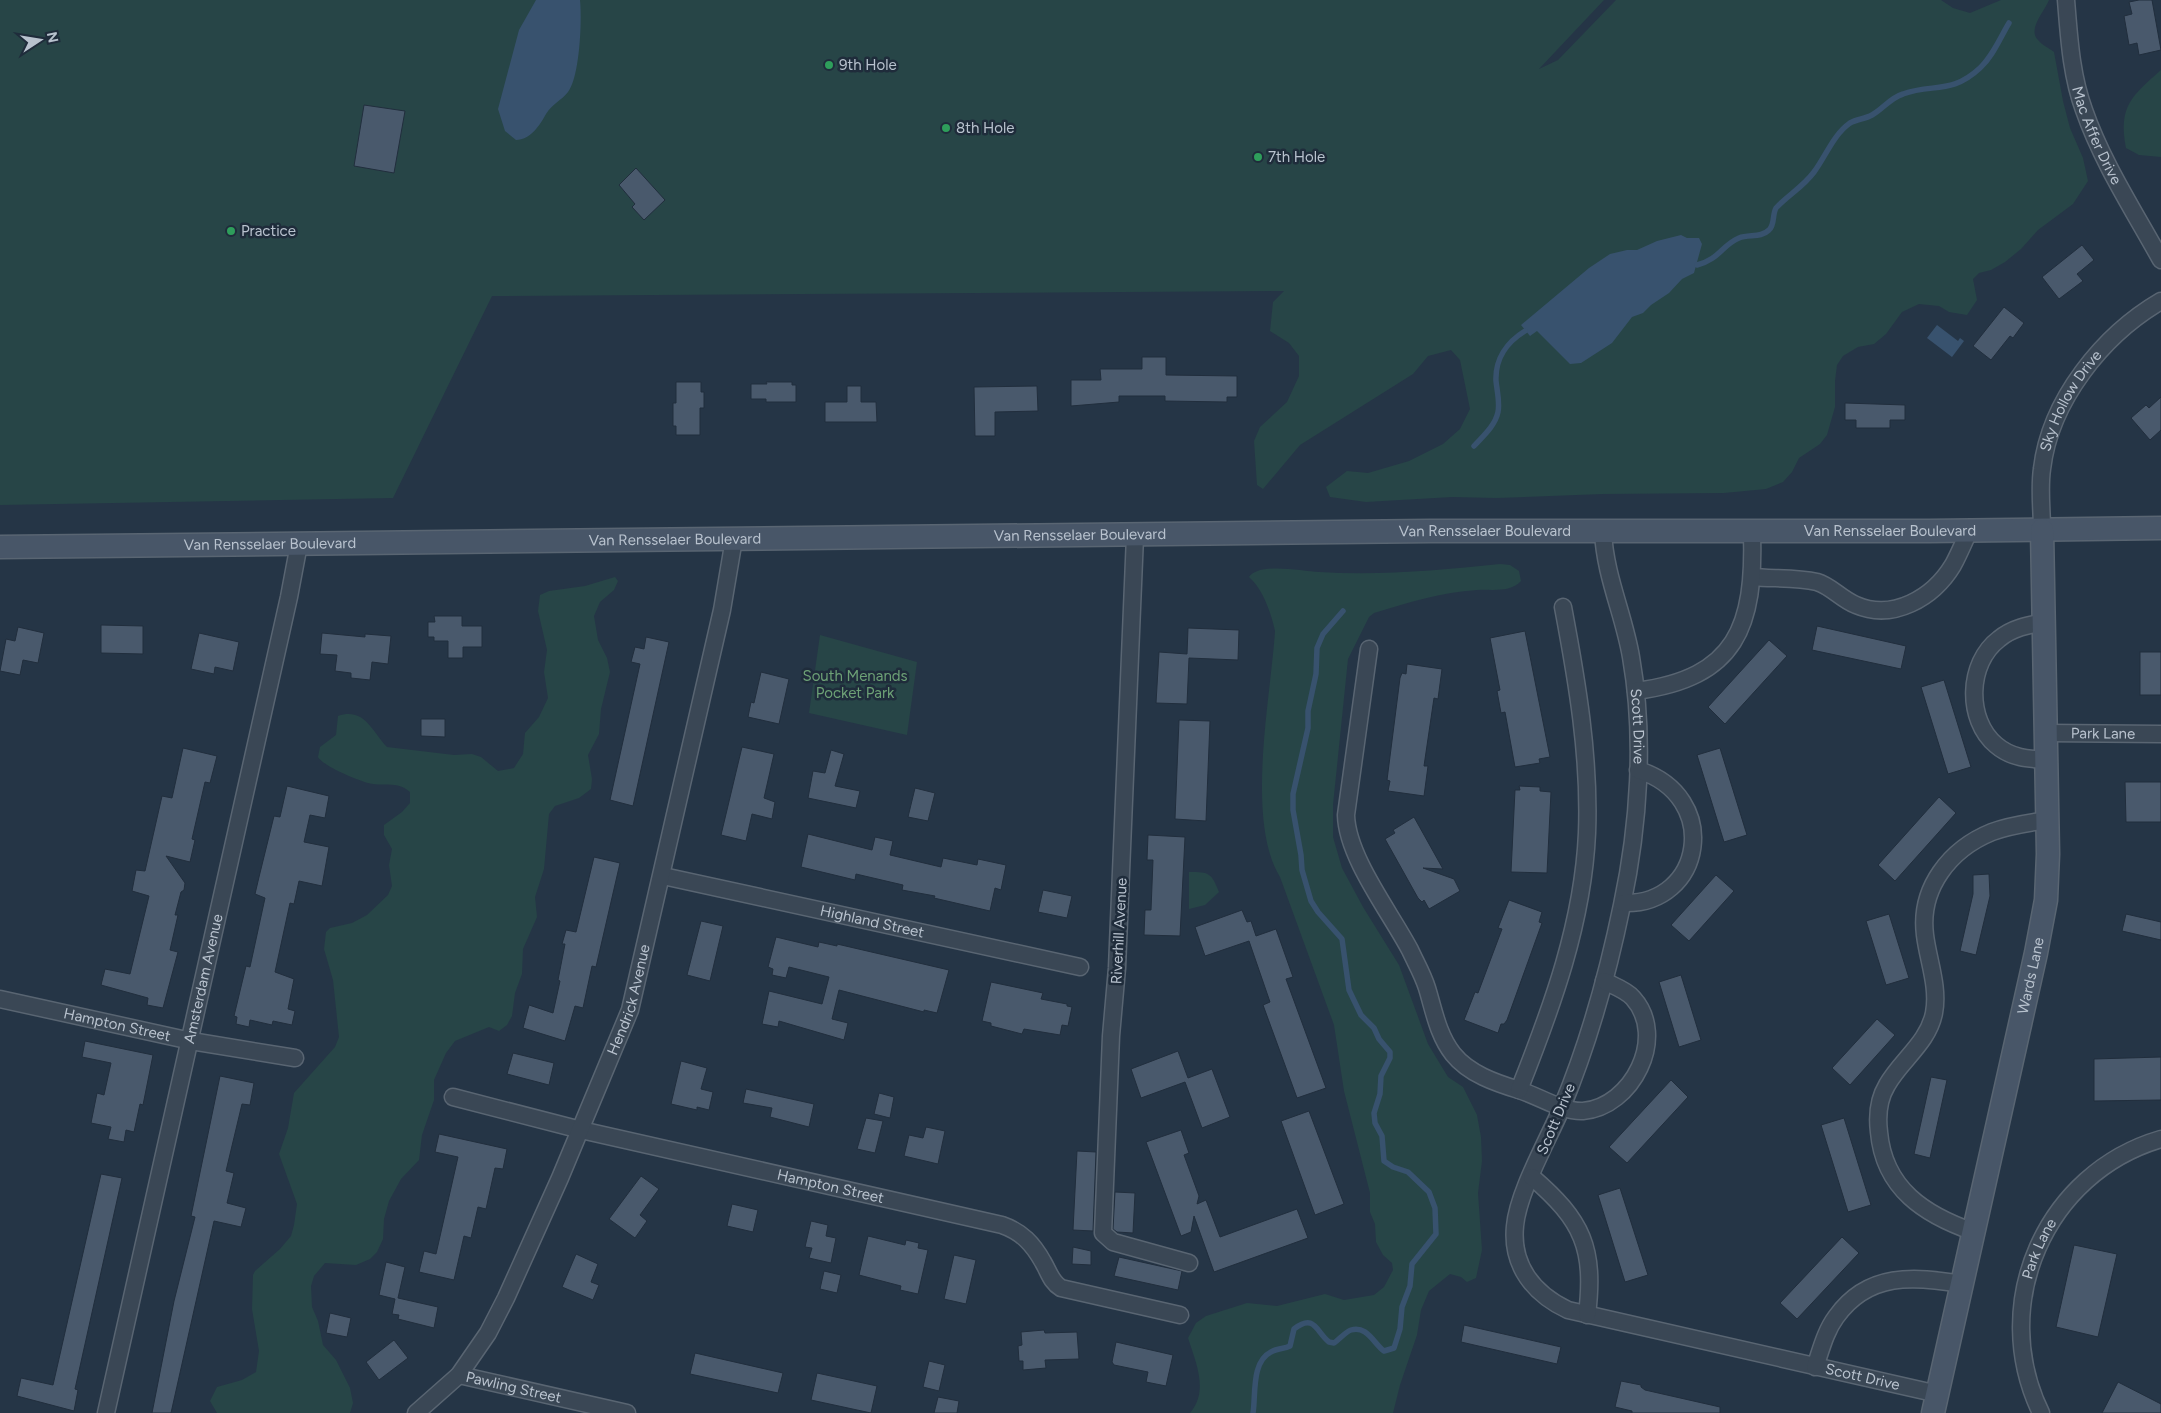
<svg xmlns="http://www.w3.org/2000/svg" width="2161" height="1413" font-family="Figtree,sans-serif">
<rect width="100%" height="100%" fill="#253546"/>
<g fill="#274547">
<path d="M0,0h1604l-65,69 19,-9 58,-60h325l12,8 17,5 31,-13h48c-4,11 -22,29 -11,40 4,5 11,8 16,12l9,49 7,27 13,30 5,23 -15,23 -35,26 -17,19 -16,13 -14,8 -12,3 -6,6 4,21 -10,15 -18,-3 -10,-6 -20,-2 -17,8 -16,22 -12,10 -16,3 -15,9 -6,9 -2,16v26l-8,28 -7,9 -21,14 -7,14 -9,10 -17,7 -42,4 -121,1 -107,4 -44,-1 -86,5 -36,-5 -4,-10 21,-16 21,2 41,-12 34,-17 17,-15 10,-20 -10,-49 -9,-10 -23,6 -15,18 -113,71 -37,44 -6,-4 -3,-44 6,-14 27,-25 12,-26v-20l-10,-13 -19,-12 3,-29 11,-11 -792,5 -99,202 -393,7z"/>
<path d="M2161,70v87l-22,-2 -13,-7c-8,-42 6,-52 35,-78z"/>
<path d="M1500,564l10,1 9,6 2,10c-11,12 -29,8 -44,9 -35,2 -70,13 -103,23l-5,4 -21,42 -15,146v32l9,31 21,39 36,58 29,79 20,33 15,10 14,28 4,22 1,24 -4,32 4,57 -6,28 -9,4 -6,-5 -11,-3 -21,17 -8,19 -4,25 -17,50 -7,28h-203c19,-22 6,-50 -2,-75l8,-15 10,-7 41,-13 30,3 48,-12 19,6 30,-5 10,-8 9,-17 -1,-7 -9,-8 -7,-13 -1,-18 -5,-12v-19l-26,-102 -10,-66 -54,-148c-35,-57 -9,-181 -5,-246 -4,-18 -12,-42 -26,-54 10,-15 53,-6 70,-5 60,4 121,-2 181,-8z"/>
<path d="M615,577l3,4 -4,9 -14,12 -6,14 4,24 9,18 3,14 -9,37 -2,25 -11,21 4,24 -1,10 -12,9 -24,8 -6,8 -5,55 -9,28 2,20 -14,32 -1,25 -7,19 -3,23 -5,9 -8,6 -10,-4 -34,14 -9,12 -12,27v20l-12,35 -3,25 -18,19 -12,22 -5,18 -1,20 -6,13 -7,7 -14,6 -31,-2 -11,13 -3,10 1,21 6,14 5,24 13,15 14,28 3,15 -3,10h-133l-7,-12 7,-14 25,-7 14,-8 3,-21 -7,-42 1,-34 2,-4 25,-22 11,-13 3,-11 3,-21 -18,-50 9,-26 6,-35 41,-46 4,-10 -6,-57 -9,-31 2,-17 4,-4 22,-5 15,-8 21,-20 4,-9 -3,-21 3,-16 -8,-14v-10l18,-13 8,-9v-11c-13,-12 -28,-5 -42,-9 -11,-3 -45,-17 -50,-26l2,-10 16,-12 2,-19c27,-9 34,16 49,31l67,8 18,-1 9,3 17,14 16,-3 9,-14 2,-21 14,-16 9,-19 -4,-26 3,-22 -9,-39 2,-16 9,-4 36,-5z"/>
<path d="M820,635l97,27 -10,73 -98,-22z"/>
<path d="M1189,872c21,0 22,1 30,20l-14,13 -16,4z"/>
</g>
<g fill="#38526e">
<path d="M536,0h44c2,20 0,76 -12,92 -6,8 -16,12 -22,22 -6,11 -16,26 -30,26l-11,-9 -7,-22 21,-79z"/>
<path d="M1681,235l6,3h12l3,6 -8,29 -12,6 -13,14 -18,12 -8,8 -11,4 -20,26 -31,20 -11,1 -33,-33 -7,5 -9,-11 68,-57 21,-14 17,-4h10l20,-9z"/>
<path d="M1937,325l21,16 2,-3 4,3 -12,16 -25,-19z"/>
</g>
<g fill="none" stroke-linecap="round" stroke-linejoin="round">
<g stroke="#38526e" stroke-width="5.5">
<path d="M1697,265c23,-6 25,-20 42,-27 10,-4 22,0 30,-8 6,-5 3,-15 7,-22 12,-13 27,-21 38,-36 12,-16 19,-37 36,-49 7,-4 15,-4 22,-8 11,-6 18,-17 31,-21 30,-11 48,1 77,-26 13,-12 20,-30 29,-45"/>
<path d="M1474,446c9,-10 21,-20 24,-34 2,-10 -1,-21 -2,-31 -1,-22 11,-39 29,-50"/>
<path d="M1253,1413c3,-18 -2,-51 18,-61 6,-4 13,-3 19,-6l4,-17c21,-16 22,3 35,13l5,1c6,-4 11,-11 17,-13 16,-5 23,14 33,21l10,-3 6,-19 2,-22 8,-21 2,-22 24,-30 -1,-26 -6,-16 -21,-20 -15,-5 -9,-6 -2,-25 -7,-13 -1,-10 6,-19 1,-18 9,-18v-6l-11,-13 -5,-11 -13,-13 -12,-25 -7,-51 -24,-27 -7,-11 -9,-31 -1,-15 -8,-45v-16l15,-66v-17l8,-37 1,-26 6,-14 20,-23"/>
</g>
</g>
<g fill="#49596c" stroke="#212e3d">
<path d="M2139,0h13l9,50 -22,5 -2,-12 -8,2 -5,-29 8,-2 -3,-12z"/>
<path d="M364,105l41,6 -11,62 -40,-7z"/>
<path d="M636,168l29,32 -21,20 -12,-13 3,-3 -16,-19z"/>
<path d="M2082,245l12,15 -17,14 6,7 -24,18 -17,-22z"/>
<path d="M2004,307l20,16 -11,15 -3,-2 -19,24 -18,-14z"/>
<path d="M1142,357h24v18l71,1v21h-10v5l-62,-1v-5h-46v6l-48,4v-26h30l-1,-11h42z"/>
<path d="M676,382h25v10h3v16h-4v27h-24v-9h-3v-23h3z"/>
<path d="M766,382h26v3h4v17h-30v-3h-15v-15h16z"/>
<path d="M847,386h14v16h15l1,20h-52v-20h22z"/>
<path d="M1037,386l1,25 -43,1v24h-20l-1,-49z"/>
<path d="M2161,397v33l-11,10 -19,-22 15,-13 3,3z"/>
<path d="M1845,403l60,2v15h-15v8h-34v-8h-11z"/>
<path d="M434,616h28v10h20v21h-19v11h-15v-17h-14v-4h-6v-15h7z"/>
<path d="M101,625l42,1v28l-42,-1z"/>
<path d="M1817,626l89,20 -5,23 -89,-19z"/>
<path d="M18,627l26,6 -6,30 -15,-3 -3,15 -20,-4 6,-32 9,2z"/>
<path d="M1188,628l51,2 -1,30 -49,-2 -2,46 -31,-1 3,-51 28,2z"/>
<path d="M1525,631l25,126 -11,2 1,4 -25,4 -10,-55 -4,1 -4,-22 3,-1 -10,-52z"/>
<path d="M199,633l40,9 -6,29 -18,-4 -1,7 -23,-5z"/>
<path d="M322,633l43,4v-3l26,2 -3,28 -16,-2 -2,18 -19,-2v-5l-16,-2 2,-16 -17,-1z"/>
<path d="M646,637l23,5 -36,164 -23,-6 30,-136 -9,-2 4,-15 9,2z"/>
<path d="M1769,640l18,16 -62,68 -17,-17z"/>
<rect x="2140" y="652" width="21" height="43"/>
<path d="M1407,664l35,5 -4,30 -4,-1 -10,68h4l-4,30 -36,-5 2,-10 -3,-1 13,-102 2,-5 4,1z"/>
<path d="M761,672l28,7 -10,45 -31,-7 3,-15 3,1z"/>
<path d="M1944,680l27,87 -23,7 -27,-87z"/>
<path d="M421,719h24v18l-24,-1z"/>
<path d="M1179,720l31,1 -4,100 -31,-2z"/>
<path d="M742,747l32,7 -10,44 11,4 -3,17 -20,-5 -6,27 -25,-6z"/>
<path d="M183,748l34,8 -7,27 -5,-1 -13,57 3,1 -5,22 -24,-6 19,27 -1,7 -3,2 -6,23h3l-8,35 8,2 -15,56 -16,-3 1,-7 -47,-13 4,-16 25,5 19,-78 -17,-5 4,-21 9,1 17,-75 10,2z"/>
<path d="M1720,748l27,87 -23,7 -27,-87z"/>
<path d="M831,750l13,4 -9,32 25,5 -4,17 -48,-10 5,-27 12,2z"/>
<path d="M2125,782h36v40h-35z"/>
<path d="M287,786l42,10 -4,22 -15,-3 -6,27 25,5 -7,39 -23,-5 -5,23 -4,-1 -15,69 19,7 -6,30 7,2 -3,14 -19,-4 -1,4 -22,-5 -1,7 -13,-3 1,-7 -3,-1 12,-50 4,1 15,-69 -10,-4 4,-17 15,-61 6,1z"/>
<path d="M1519,786l21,1v4l11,1 -4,81 -36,-1 4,-82h5z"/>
<path d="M915,788l20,5 -7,28 -20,-4z"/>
<path d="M1939,797l17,16 -61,68 -17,-16z"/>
<path d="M1414,817l29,52 -20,-1 31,11 6,12 -31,18 -5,-9 -2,2 -4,-4 -33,-59 10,-6 -2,-3z"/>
<path d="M808,834l64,16 3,-13 18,4 -3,14 51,12 2,-9 34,7 1,-6 28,6 -5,25 -6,-2 -5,23 -56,-13 1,-2 -33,-6 1,-5 -47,-11 -1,6 -54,-13z"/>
<path d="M1148,835l37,2 -5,99 -36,-1 1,-25h6l2,-50h-6z"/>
<path d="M594,857l26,6 -24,104 -4,-1 -9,42 -8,-2 -10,35 -42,-13 6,-23 24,8 7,-32 -2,-1 7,-36h-3l4,-14 10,2z"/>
<path d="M1989,874l1,22 -14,59 -16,-4 13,-57v-19z"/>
<path d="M1716,875l18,16 -45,50 -18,-16z"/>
<path d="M1043,890l29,6 -5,22 -29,-6z"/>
<path d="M1509,900l33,12 -3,10 3,1 -35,97 -3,4h-3l-3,9 -34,-13 11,-28 3,1 24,-64 -4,-1z"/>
<path d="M1242,910l5,12 4,-1 5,15 20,-7 17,48 -7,2 40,109 -29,10 -34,-93 7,-3 -21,-61 -44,15 -10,-29z"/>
<path d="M1889,914l20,64 -23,7 -20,-64z"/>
<path d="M2126,914l35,8v18l-39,-9z"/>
<path d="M701,921l22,5 -13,55 -23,-6z"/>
<path d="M776,937l42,10 1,-5 18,4v-2l112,26 -12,43 -13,-3v2l-85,-22 -7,29 16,4 -4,17 -65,-19 -1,6 -16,-3 7,-33 53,13 7,-27 -40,-10 -3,11 -14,-3 1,-6 -5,-2z"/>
<path d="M1681,975l20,65 -22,7 -20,-65z"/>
<path d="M991,982l52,11 -2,6 26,5v2l5,1 -4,19 -6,-1 -2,10 -36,-6 -2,5 -31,-8v-3l-9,-2z"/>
<path d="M1877,1019l18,16 -45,50 -18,-17z"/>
<path d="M85,1041l68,14 -10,50 -3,-1 -6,28 -8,-2 -2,12 -16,-3 3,-12 -20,-4 6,-30 7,2 7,-32 -29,-6z"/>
<path d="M1178,1051l10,27 24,-9 18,48 -28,11 -17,-46 -44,16 -10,-29z"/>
<path d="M513,1053l41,10 -5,22 -42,-11z"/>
<path d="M2161,1057v43l-67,1v-42z"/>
<path d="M681,1061l26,7 -6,21 12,3 -4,18 -12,-3v3l-26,-6z"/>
<path d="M220,1076l34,7 -4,22 -8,-1 -16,67 8,2 -7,30 19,5 -5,19 -27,-6 -43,192h-19l22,-112 21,-84 -4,-1z"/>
<path d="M1931,1077l16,3 -17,78 -16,-4z"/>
<path d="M1671,1080l17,17 -61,66 -18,-16z"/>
<path d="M746,1089l68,15 -5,23 -39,-10 2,-9 -29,-5z"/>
<path d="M879,1093l15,4 -4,21 -16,-4z"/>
<path d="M1309,1111l35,93 -29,11 -34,-94z"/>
<path d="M866,1118l17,3 -8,32 -18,-4z"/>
<path d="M1844,1118l27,87 -23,7 -27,-87z"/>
<path d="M926,1127l19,4 -7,33 -34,-8 5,-21 14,3z"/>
<path d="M1181,1130l8,23 -5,2 15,41 -2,8 9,-4 14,37 77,-28 11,29 -94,34 -20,-56 -3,16 -10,4 -35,-94z"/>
<path d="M439,1134l68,15 -4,20 -8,-1 -9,41 -8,-2 -7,31 -7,-2 -10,44 -35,-8 5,-21 12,3 22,-97 -23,-5z"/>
<path d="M1077,1151l19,1 -3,79 -20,-1z"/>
<path d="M101,1174l21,4 -47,211 3,1 -4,21 -57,-15 4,-18 32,7z"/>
<path d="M641,1176l18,13 -19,26 7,6 -12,17 -26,-19z"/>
<path d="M1620,1188l28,87 -23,7 -27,-87z"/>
<path d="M1115,1192l20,1 -2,40 -16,-1 -4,-3z"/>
<path d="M732,1204l26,6 -5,22 -26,-6z"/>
<path d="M811,1221l17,4 -2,11 10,2 -5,25 -22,-5 3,-10 -7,-1z"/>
<path d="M868,1236l37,9 1,-5 13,3 -1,5 10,2 -10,44 -18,-4 1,-4 -42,-11z"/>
<path d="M1842,1237l17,16 -62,66 -17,-16z"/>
<path d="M2074,1245l43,9 -19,83 -42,-10z"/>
<path d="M1073,1247l18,4v14l-19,-1z"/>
<path d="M576,1254l22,10 -7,18 8,3 -6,15 -31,-13z"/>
<path d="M954,1255l22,5 -10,44 -22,-5z"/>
<path d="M1119,1257l63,14 -4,19 -64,-14z"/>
<path d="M386,1262l19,5 -7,31 40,9 -4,21 -36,-9 1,-4 -7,-1 3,-15 -16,-4z"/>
<path d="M824,1271l17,4 -4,18 -17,-4z"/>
<path d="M330,1313l21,5 -4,19 -21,-4z"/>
<path d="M1464,1325l97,22 -4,17 -96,-22z"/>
<path d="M1044,1330l1,3 32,-1 2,27 -34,1 1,8 -23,2v-9h-4l-1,-15 4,-1 -1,-13z"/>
<path d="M394,1340l14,18 -29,22 -13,-18z"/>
<path d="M1116,1342l57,13 -7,31 -20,-4 2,-10 -34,-7 -2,-3z"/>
<path d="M695,1353l88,20 -5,20 -88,-19z"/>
<path d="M929,1361l16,4 -6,26 -16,-4z"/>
<path d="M817,1373l60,13 -6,27 -60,-13z"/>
<path d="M1621,1381l20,4v2l4,3 75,17v6h-88v-2l-17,-4z"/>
<path d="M2118,1382l43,22v9h-59z"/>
<path d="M938,1397l21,4 -2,12h-23z"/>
</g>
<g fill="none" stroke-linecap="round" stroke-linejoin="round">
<g stroke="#596572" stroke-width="19">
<g id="street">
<path id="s1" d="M2066,0c3,36 5,75 18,110 18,52 50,101 77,150"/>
<path id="s2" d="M2042,530c0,-20 -3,-41 0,-61 8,-69 61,-134 119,-168"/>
<path id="s3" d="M1603,532c2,44 21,83 28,125 14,80 8,168 -9,248 -14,68 -33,137 -60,202 -14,33 -44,85 -47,119 -4,40 19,68 53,84l370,84"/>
<path d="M1135,536l-18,432 -6,68 -8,197 10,9 76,21"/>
<path d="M1752,577c21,2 44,0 65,5 14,4 24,17 39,23 37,16 77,-7 97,-40 6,-11 11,-23 16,-34"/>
<path d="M2045,622c-17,3 -33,6 -46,17 -32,24 -33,81 -3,106 15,13 32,14 51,15"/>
<path d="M1369,649l-23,166c1,42 44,97 64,135 6,13 13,25 17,38 7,23 11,47 26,66 16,20 43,29 66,36 20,6 43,22 64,21 49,-4 85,-74 50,-113 -7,-8 -19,-12 -29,-17"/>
<path d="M1636,691c101,-13 119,-65 116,-159"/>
<path id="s4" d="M2047,733l114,1"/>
<path id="s5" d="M663,876l417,91"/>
<path d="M1623,903c81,3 99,-107 15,-133"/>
<path id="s6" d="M0,999l191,42 104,17"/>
<path d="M1519,1090c33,-83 64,-167 68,-257 3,-76 -10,-152 -24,-226"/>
<path id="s7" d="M453,1097l128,33 421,95c20,7 31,19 41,37 6,10 8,20 18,26l119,27"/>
<path d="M1532,1177c51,44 63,71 55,138"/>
<path d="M1974,1232c-49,-17 -90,-43 -95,-100 -2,-16 -1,-32 8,-47 14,-25 41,-42 47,-72 5,-26 -6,-53 -9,-78 -6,-47 25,-86 67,-103 18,-7 37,-9 55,-12"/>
<path d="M1815,1367c6,-17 10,-35 21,-50 32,-45 78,-41 126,-33"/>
<path id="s8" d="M459,1375l168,38"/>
<path id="s9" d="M106,1413l183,-816 10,-53"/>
<path id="s10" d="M416,1413l43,-38 29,-42 18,-35 54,-120 70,-168 92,-400 12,-71"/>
<path id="s11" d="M2041,1413c-53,-109 4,-240 120,-274"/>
</g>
</g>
<g stroke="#596572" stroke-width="25">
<g id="secondary">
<path id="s12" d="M0,547l1430,-16h499l232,-3"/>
<path id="s13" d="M1933,1413l103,-460 10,-53 2,-46 -6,-324"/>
</g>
</g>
<use href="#street" stroke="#3a4755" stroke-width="16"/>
<use href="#secondary" stroke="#485668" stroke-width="22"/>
</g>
<g fill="#2e9e5b" stroke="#1f2c3b" stroke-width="2">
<circle cx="829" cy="65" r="5"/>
<circle cx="946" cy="128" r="5"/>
<circle cx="1258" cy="157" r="5"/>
<circle cx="231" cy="231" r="5"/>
</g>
<g text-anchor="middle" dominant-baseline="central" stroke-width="5" stroke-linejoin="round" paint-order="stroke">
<g font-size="15" fill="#b8c2ce" stroke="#1f2c3b" text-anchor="start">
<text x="839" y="65">9th Hole</text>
<text x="956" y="128">8th Hole</text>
<text x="1268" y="157">7th Hole</text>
<text x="241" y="231">Practice</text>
</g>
<g font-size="15" fill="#b8c2ce" stroke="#1f2c3b">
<text stroke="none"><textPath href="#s1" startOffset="140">Mac Affer Drive</textPath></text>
<text stroke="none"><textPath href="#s2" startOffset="136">Sky Hollow Drive</textPath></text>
<text stroke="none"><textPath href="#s12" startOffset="1890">Van Rensselaer Boulevard</textPath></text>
<text stroke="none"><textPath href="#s12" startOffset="1485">Van Rensselaer Boulevard</textPath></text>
<text stroke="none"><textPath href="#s12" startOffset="1080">Van Rensselaer Boulevard</textPath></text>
<text stroke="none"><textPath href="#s12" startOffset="675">Van Rensselaer Boulevard</textPath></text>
<text stroke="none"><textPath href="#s12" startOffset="270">Van Rensselaer Boulevard</textPath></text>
<text stroke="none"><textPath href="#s3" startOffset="198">Scott Drive</textPath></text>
<text stroke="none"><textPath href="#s4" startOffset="56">Park Lane</textPath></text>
<text stroke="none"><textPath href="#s5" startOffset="214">Highland Street</textPath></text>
<text transform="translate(1119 931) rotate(-87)">Riverhill Avenue</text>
<text stroke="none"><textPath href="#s13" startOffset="448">Wards Lane</textPath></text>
<text stroke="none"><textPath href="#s9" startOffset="445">Amsterdam Avenue</textPath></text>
<text stroke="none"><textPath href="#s10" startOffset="471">Hendrick Avenue</textPath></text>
<text stroke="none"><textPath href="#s6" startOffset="120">Hampton Street</textPath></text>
<text transform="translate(1556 1119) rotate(-67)">Scott Drive</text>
<text stroke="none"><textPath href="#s7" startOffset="388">Hampton Street</textPath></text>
<text stroke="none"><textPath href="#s11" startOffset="170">Park Lane</textPath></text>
<text stroke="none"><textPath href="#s3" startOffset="1126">Scott Drive</textPath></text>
<text stroke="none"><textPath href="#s8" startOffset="56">Pawling Street</textPath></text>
</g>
<g font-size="15" fill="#6da176" stroke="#1f2c3b">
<text x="855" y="676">South Menands<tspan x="855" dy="17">Pocket Park</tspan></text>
</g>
</g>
<g transform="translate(40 40) rotate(78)" stroke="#1f2c3b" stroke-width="4" paint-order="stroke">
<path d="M0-4L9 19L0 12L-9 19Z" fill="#b8c2ce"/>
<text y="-8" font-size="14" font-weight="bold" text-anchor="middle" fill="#b8c2ce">N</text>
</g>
</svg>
